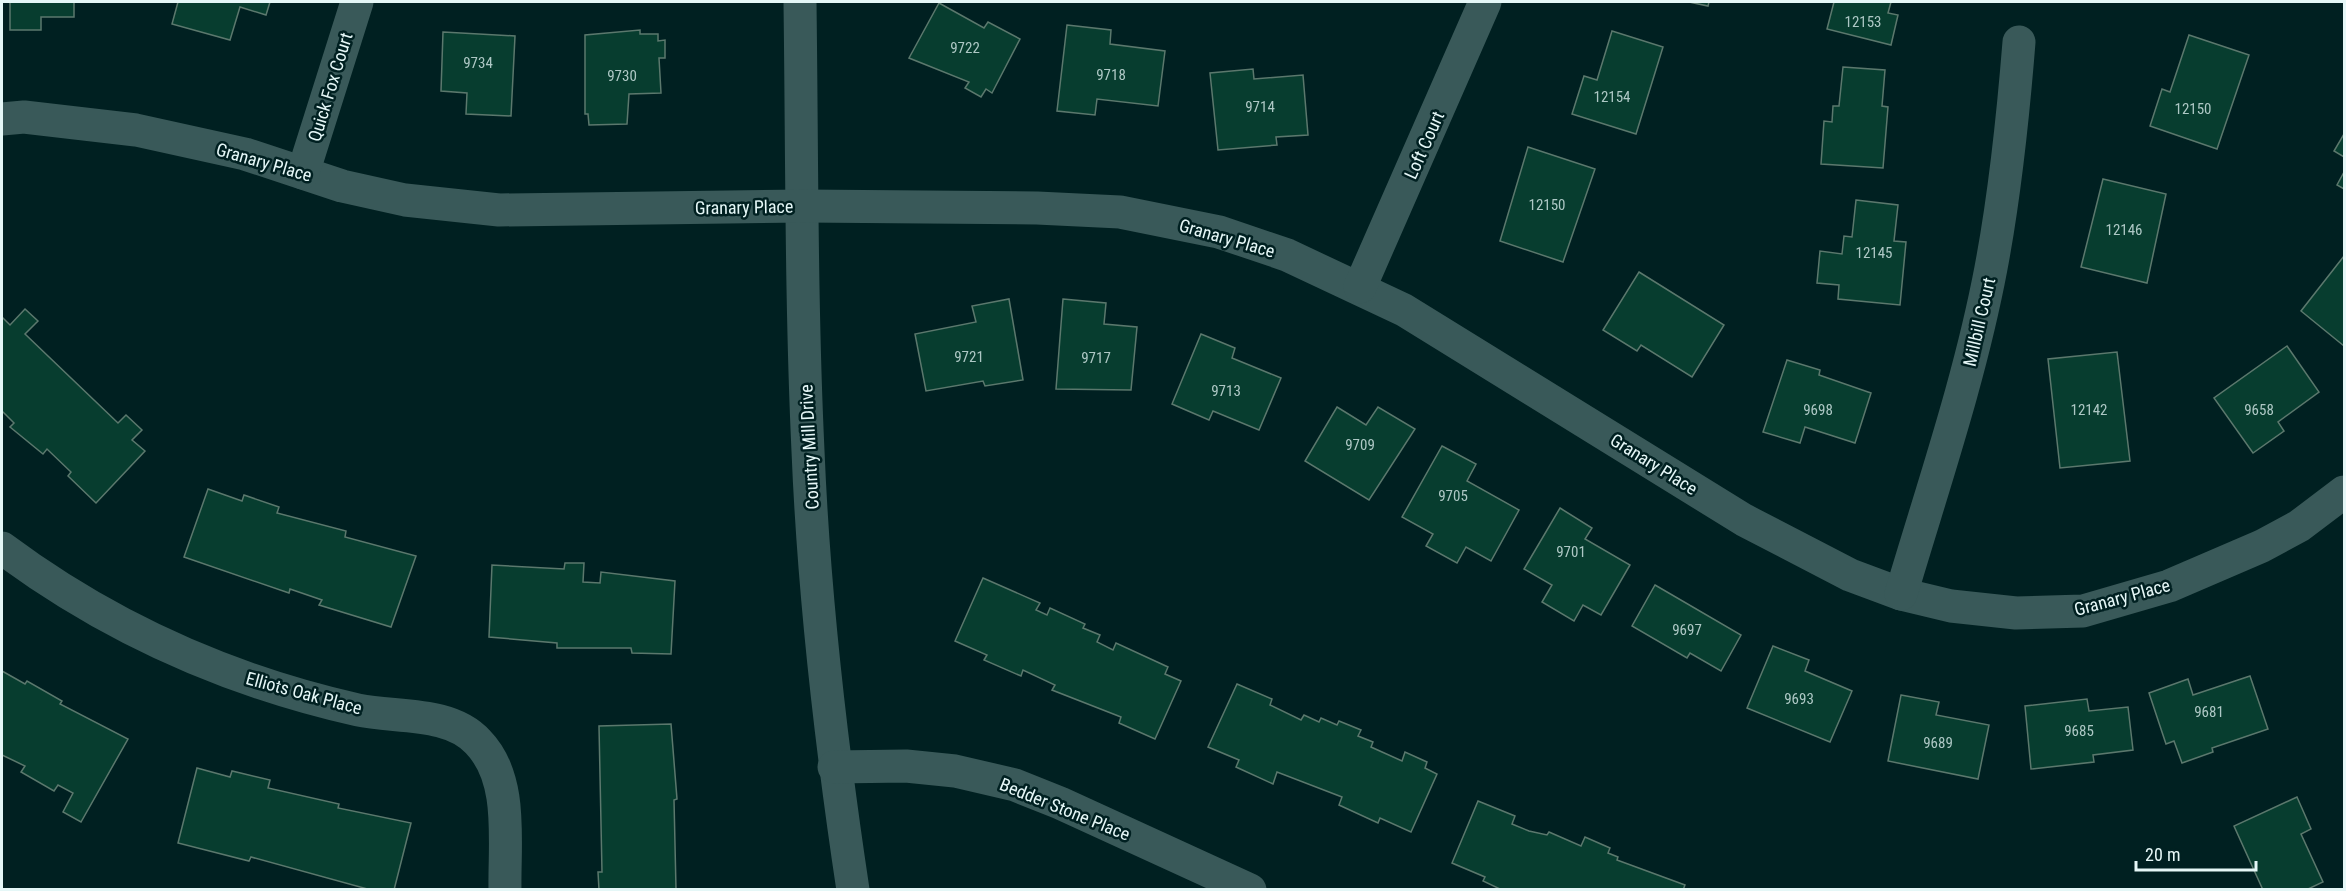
<svg xmlns="http://www.w3.org/2000/svg" width="2346" height="891" font-family="'Roboto Condensed',sans-serif">
<rect width="100%" height="100%" fill="#002021"/>
<g fill="#073d2f" stroke="#5b786d" stroke-width="1.5">
<path d="M10,2h64v15h-33v13h-31z"/>
<path d="M178,2h92l-4,13 -26,-8 -10,33 -58,-16z"/>
<path d="M1689,2h20l-1,4z"/>
<path d="M1834,2h57l-3,11 10,2 -7,30 -64,-16z"/>
<path d="M939,3l45,25 4,-6 32,17 -28,54 -6,-4 -5,8 -16,-9 4,-6 -60,-24z"/>
<path d="M1067,25l44,5 -1,14 55,7 -7,55 -61,-7 -2,16 -38,-4z"/>
<path d="M640,30v4h18v7l7,-1v18h-6l2,35 -32,1 -2,30 -38,1 -1,-11h-3v-79z"/>
<path d="M1612,31l51,16 -27,87 -64,-20 12,-38 13,4z"/>
<path d="M443,32l72,4 -4,80 -45,-2 1,-21 -26,-2z"/>
<path d="M2189,35l60,20 -32,94 -67,-23 12,-37 8,3z"/>
<path d="M1843,67l42,3 -3,36 6,1 -5,61 -62,-4 3,-43 8,1 1,-16h6z"/>
<path d="M1253,69l1,10 49,-4 5,60 -32,2 1,8 -59,5 -8,-77z"/>
<path d="M2344,134v23l-10,-6z"/>
<path d="M1528,147l67,22 -32,93 -63,-21z"/>
<path d="M2344,172v17l-7,-4z"/>
<path d="M2103,179l63,15 -19,89 -66,-16z"/>
<path d="M1856,200l42,5 -4,36 12,1 -6,63 -62,-6 1,-14 -22,-2 3,-32 22,3 2,-18 8,1z"/>
<path d="M2344,256v90l-43,-35z"/>
<path d="M1639,272l85,53 -32,52 -51,-32 -4,6 -34,-21z"/>
<path d="M1009,299l14,81 -38,6 -2,-5 -57,10 -11,-57 61,-12 -4,-16z"/>
<path d="M1063,299l43,4 -2,21 33,3 -6,63 -75,-1z"/>
<path d="M25,309l13,12 -13,13 93,89 8,-8 16,15 -10,10 13,11 -49,52 -28,-27 3,-4 -24,-23 -4,5 -33,-27 4,-4 -12,-12v-94l8,8z"/>
<path d="M1201,334l34,14 -3,10 49,20 -22,52 -46,-19 -4,9 -37,-16z"/>
<path d="M2287,346l32,46 -41,30 6,9 -31,22 -39,-55z"/>
<path d="M2117,352l13,109 -70,7 -12,-109z"/>
<path d="M1787,360l33,10 -1,5 52,18 -16,50 -50,-16 -5,16 -37,-11z"/>
<path d="M1337,407l29,18 12,-18 37,22 -46,71 -64,-39z"/>
<path d="M1442,446l34,18 -9,17 52,29 -28,51 -25,-14 -9,16 -31,-17 7,-12 -31,-17z"/>
<path d="M208,489l34,12 2,-6 35,12 -2,6 69,18 -1,6 71,19 -25,71 -72,-22 3,-5 -32,-11 -1,4 -105,-36z"/>
<path d="M1560,508l32,20 -7,11 45,26 -29,50 -18,-10 -9,16 -32,-19 10,-17 -28,-16z"/>
<path d="M565,563h19l-1,19 17,1 1,-11 74,9 -4,73 -39,-1 -1,-5h-74v-5l-68,-6 3,-72 72,4z"/>
<path d="M983,578l57,25 -4,7 11,5 3,-7 35,16 -2,4 17,7 -3,7 16,8 3,-7 52,24 -3,7 16,7 -26,58 -36,-16 2,-6 -69,-27 3,-5 -32,-15 -2,6 -37,-16 3,-5 -32,-14z"/>
<path d="M1655,585l86,50 -20,36 -31,-18 -3,5 -55,-32z"/>
<path d="M1773,646l36,14 -4,11 47,20 -22,51 -83,-34z"/>
<path d="M2,671l23,13 2,-3 35,20 -2,3 68,35 -47,83 -18,-10 10,-19 -15,-8 -4,6 -33,-19 4,-6 -23,-11z"/>
<path d="M2250,676l18,53 -56,19 1,4 -31,11 -8,-22 -8,3 -17,-51 39,-14 5,16z"/>
<path d="M1237,684l35,15 -2,6 31,15 3,-5 15,7 2,-4 16,7 2,-4 22,9 -3,6 15,6 -2,5 31,14 3,-9 22,10 -2,6 12,6 -26,58 -31,-14 -2,5 -39,-18 3,-8 -65,-25 -4,12 -37,-17 3,-7 -31,-13z"/>
<path d="M1901,695l38,7 -3,13 53,10 -11,54 -90,-18z"/>
<path d="M2087,699l2,12 39,-4 5,43 -40,5 1,7 -63,7 -6,-63z"/>
<path d="M671,724l6,75 -3,1 2,89 15,1h-92l-1,-18h4l-3,-146z"/>
<path d="M197,768l33,9 2,-6 38,9 -2,8 71,16 -1,4 73,15 -17,67h-23l-120,-33 -2,4 -71,-18z"/>
<path d="M2297,797l14,32 -10,5 22,48 -17,8h-43l-29,-64z"/>
<path d="M1478,801l37,15 -3,8 17,7 18,4 2,-3 32,14 4,-9 25,11 -2,5 10,4 -1,3 68,25 -2,5h-181l-19,-9 2,-4 -33,-14z"/>
</g>
<g fill="none" stroke-linecap="round" stroke-linejoin="round">
<g stroke="#395959" stroke-width="33">
<path d="M800,2c2,149 1,300 8,449 6,147 23,293 45,439"/>
<path d="M2,119l22,-2 112,13 109,24 97,32 63,14 94,10 304,-4 234,2 83,4 99,20 68,23 117,55 340,210 106,55 51,19 50,12 65,7 67,-2 86,-25 93,-40 37,-20 45,-34"/>
<path d="M303,173l54,-171"/>
<path d="M1360,287l125,-285"/>
<path d="M2,548c106,79 227,133 356,162 38,8 92,1 120,32 36,37 26,100 27,148"/>
<path d="M1901,594c32,-108 69,-215 90,-326 14,-74 22,-151 28,-226"/>
<path d="M834,767l72,-1 49,5 60,14 45,18 190,87"/>
</g>
</g>
<g text-anchor="middle" dominant-baseline="central" stroke-width="5" stroke-linejoin="round" paint-order="stroke">
<g font-size="15" fill="#aec8c5">
<text x="1863" y="22">12153</text>
<text x="965" y="48">9722</text>
<text x="478" y="63">9734</text>
<text x="1111" y="75">9718</text>
<text x="622" y="76">9730</text>
<text x="1612" y="97">12154</text>
<text x="1260" y="107">9714</text>
<text x="2193" y="109">12150</text>
<text x="1547" y="205">12150</text>
<text x="2124" y="230">12146</text>
<text x="1874" y="253">12145</text>
<text x="969" y="357">9721</text>
<text x="1096" y="358">9717</text>
<text x="1226" y="391">9713</text>
<text x="1818" y="410">9698</text>
<text x="2089" y="410">12142</text>
<text x="2259" y="410">9658</text>
<text x="1360" y="445">9709</text>
<text x="1453" y="496">9705</text>
<text x="1571" y="552">9701</text>
<text x="1687" y="630">9697</text>
<text x="1799" y="699">9693</text>
<text x="2209" y="712">9681</text>
<text x="2079" y="731">9685</text>
<text x="1938" y="743">9689</text>
</g>
<g font-size="18" fill="#e5f7f7" stroke="#002021">
<text transform="translate(330 87) rotate(-73)">Quick Fox Court</text>
<text transform="translate(1424 145) rotate(-66)">Loft Court</text>
<text transform="translate(264 162) rotate(16)">Granary Place</text>
<text transform="translate(744 207) rotate(-1)">Granary Place</text>
<text transform="translate(1227 238) rotate(16)">Granary Place</text>
<text transform="translate(1979 322) rotate(-77)">Millbill Court</text>
<text transform="translate(809 447) rotate(-93)">Country Mill Drive</text>
<text transform="translate(1654 464) rotate(32)">Granary Place</text>
<text transform="translate(2122 597) rotate(-15)">Granary Place</text>
<text transform="translate(304 693) rotate(15)">Elliots Oak Place</text>
<text transform="translate(1065 809) rotate(22)">Bedder Stone Place</text>
</g>
</g>
<rect width="2346" height="891" fill="none" stroke="#e5f7f7" stroke-width="6"/>
<path d="M2136 861v9h120v-9" fill="none" stroke="#e5f7f7" stroke-width="3"/>
<text x="2145" y="861" font-size="18" fill="#e5f7f7" stroke="#002021" stroke-width="4.5" paint-order="stroke">20 m</text>
</svg>
